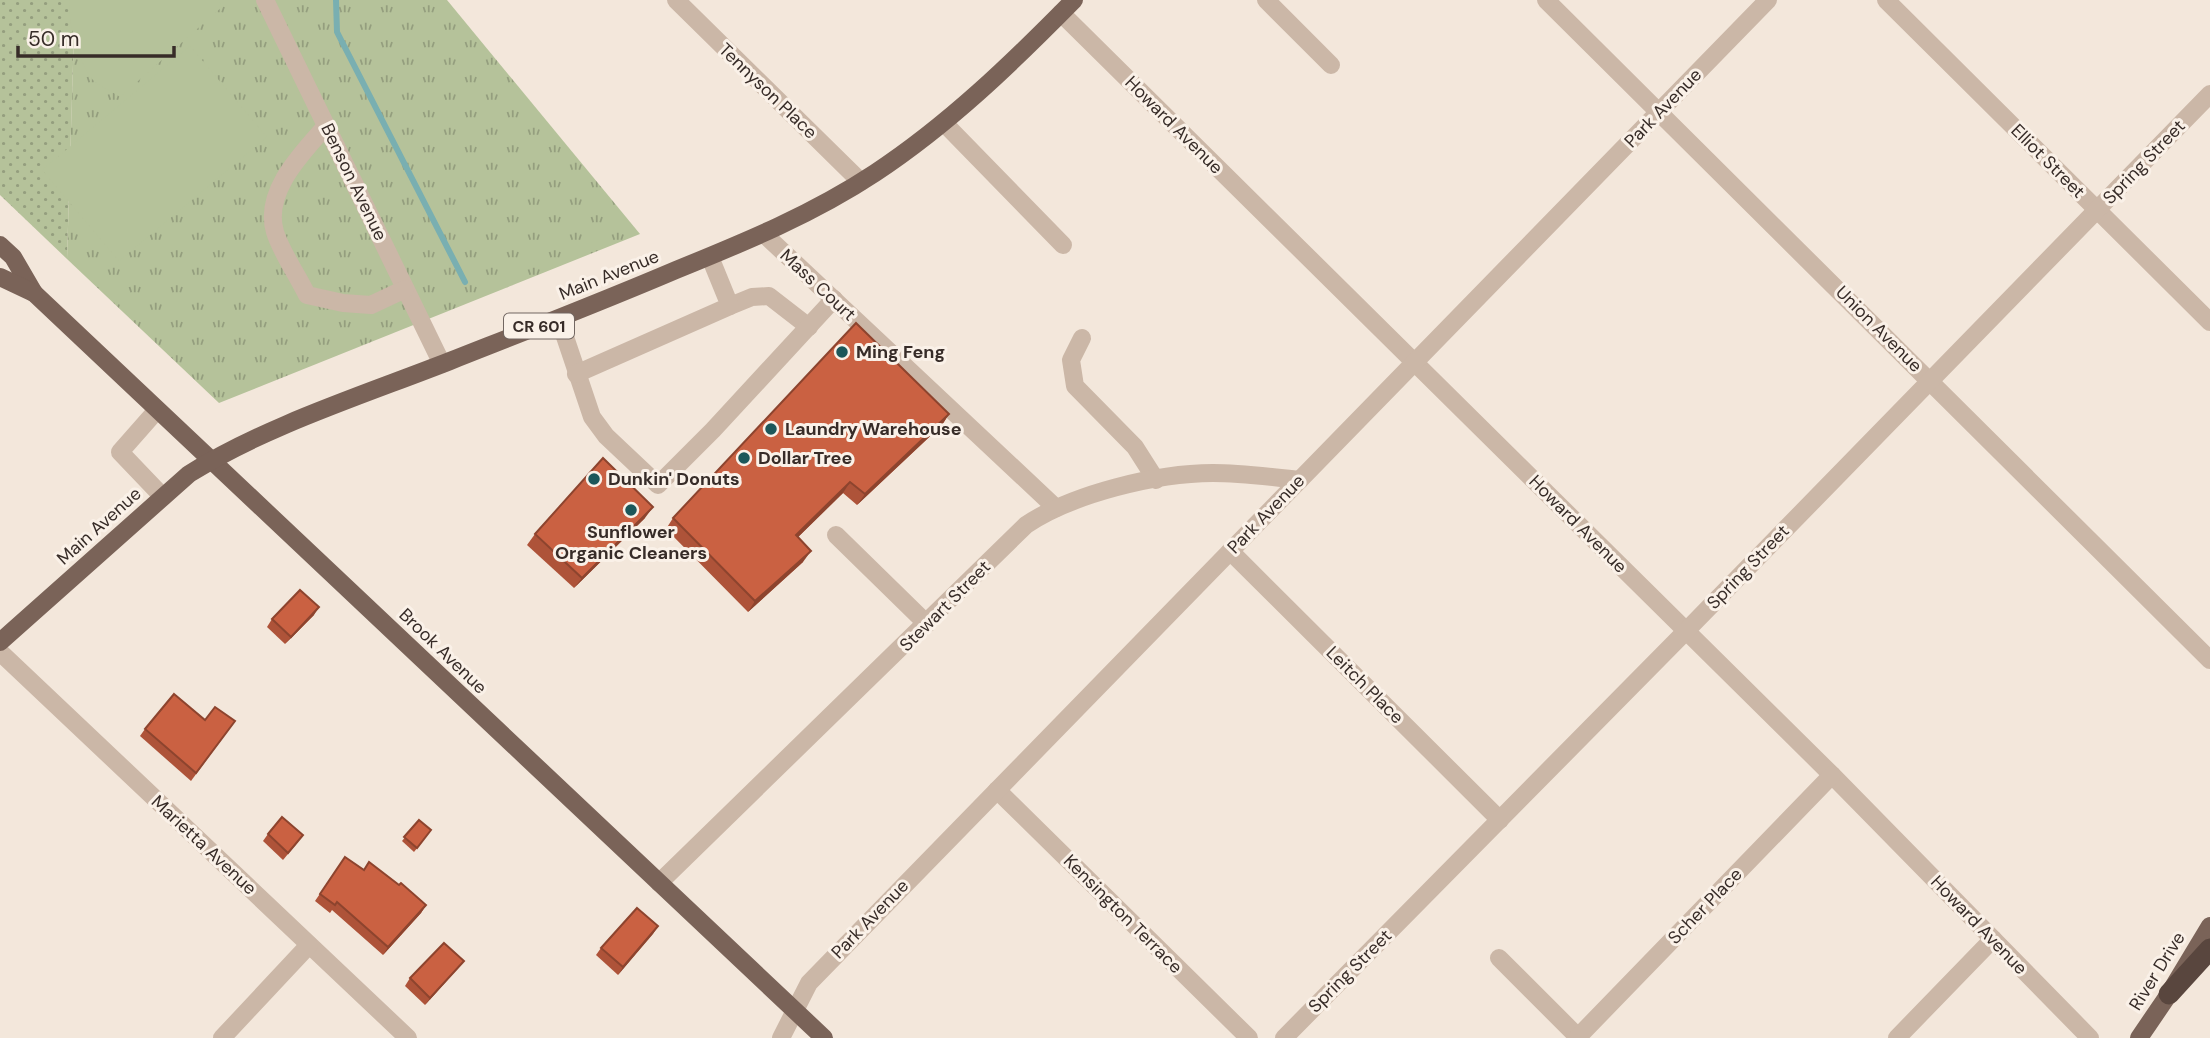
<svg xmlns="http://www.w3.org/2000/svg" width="2210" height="1038" font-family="'DM Sans',sans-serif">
<defs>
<pattern id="grass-dots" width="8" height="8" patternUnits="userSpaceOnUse" patternTransform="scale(1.75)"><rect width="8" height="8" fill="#b5c29a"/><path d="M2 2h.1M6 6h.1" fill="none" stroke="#949e7e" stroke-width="1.8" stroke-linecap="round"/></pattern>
<pattern id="park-tufts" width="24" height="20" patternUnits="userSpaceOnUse" patternTransform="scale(1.75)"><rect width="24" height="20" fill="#b5c29a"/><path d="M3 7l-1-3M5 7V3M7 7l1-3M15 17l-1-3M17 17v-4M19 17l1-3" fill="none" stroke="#949e7e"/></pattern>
</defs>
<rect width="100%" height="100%" fill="#f3e7db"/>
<path fill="url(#grass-dots)" d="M0,0h75l-8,259 -67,-64z"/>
<path fill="url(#park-tufts)" d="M75,0h372l193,234 -421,169 -152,-144z"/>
<g fill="#b5c29a">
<path d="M70,0h148l4,7 -102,90c-8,-6 -22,-11 -28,-18 -11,-12 -27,-64 -22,-79z"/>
<path d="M190,46l77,91 -148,124 -77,-91z"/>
</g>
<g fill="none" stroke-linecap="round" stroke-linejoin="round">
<path stroke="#79afb1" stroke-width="6" d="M336,0l1,32 128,250"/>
<g stroke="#cbb7a7" stroke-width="18">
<path d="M265,0l177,364"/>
<path d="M676,0l185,182"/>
<path d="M1266,0l65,65"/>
<path d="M1546,0l664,660"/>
<path d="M1886,0l324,322"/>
<path d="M1061,13l771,762 258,263"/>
<path d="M944,123l119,122"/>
<path d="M326,126c-24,27 -63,66 -51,106 6,20 23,44 32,63l36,8 28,2 34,-16"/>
<path d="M764,234l292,274"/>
<path d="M730,306l22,-9 17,-1 40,31"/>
<path d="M559,319l33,98 14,19 52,49 55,-55 121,-131"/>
<path d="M1082,338l-11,22 4,26 60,61 21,33"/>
<path d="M576,374l154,-68 -20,-49"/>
<path d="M157,410l-37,42 43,45"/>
<path d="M836,535l91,89"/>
<path d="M1230,551l270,269"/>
<path d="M0,652l408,386"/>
<path d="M997,790l252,248"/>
<path d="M659,883l367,-358c46,-31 131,-52 187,-52 28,0 58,4 87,7"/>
<path d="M1499,958l80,80"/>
<path d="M1578,1037l254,-262"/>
<path d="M222,1038l87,-93"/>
<path d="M781,1038l28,-55 959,-983"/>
<path d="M1284,1038l402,-407 524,-537"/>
<path d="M1897,1038l96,-99"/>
</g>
<g stroke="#7a6358" stroke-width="18">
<path d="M0,245l13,12 21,36 790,745"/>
<path d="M0,277l34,16"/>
<path d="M0,642l189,-168c76,-48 177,-80 261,-113 76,-30 151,-59 226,-91 69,-28 137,-56 199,-97 74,-49 137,-110 199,-173"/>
<path d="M2139,1038l30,-44 41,-68"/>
</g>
<path stroke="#59463e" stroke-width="21" d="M2169,994l41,-45"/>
</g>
<g fill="#ae5339">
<path d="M949,414l-7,11 -85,80 -14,-12 -45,44 5,25 -55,50 -82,-83 7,-11z"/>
<path d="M645,518l-71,70 -47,-43 8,-11z"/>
<path d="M314,615l-29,29 -18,-17 5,-8z"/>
<path d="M205,720l30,1 -44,60 -51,-45 5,-7z"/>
<path d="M419,820l12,10 -17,22 -12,-11z"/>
<path d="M268,834l30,8 -15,18 -20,-19z"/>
<path d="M345,857l19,13 5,-8 57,43 -5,8 -38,42 -51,-45 -2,3 -15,-12z"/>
<path d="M658,926l-40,49 -22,-20 5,-7z"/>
<path d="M458,968l-33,37 -20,-19 5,-8z"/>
</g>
<g fill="#8d442e">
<path d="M949,414l-7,11 -85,80 8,-11z"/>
<path d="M850,482l-7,11 -54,53 7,-11z"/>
<path d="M653,507l-8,11 -71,70 8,-10z"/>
<path d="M811,551l-8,11 -55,50 7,-11z"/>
<path d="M319,607l-5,8 -29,29 6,-7z"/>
<path d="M426,905l-5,8 -38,42 5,-8z"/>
<path d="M658,926l-5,8 -35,41 5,-8z"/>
<path d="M464,961l-6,7 -33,37 5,-7z"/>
</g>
<g fill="#ca6142" stroke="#8d442e" stroke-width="2">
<path d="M856,323l93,91 -84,80 -15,-12 -54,53 15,16 -56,50 -82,-83z"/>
<path d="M603,458l50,49 -71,71 -47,-44z"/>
<path d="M300,590l19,17 -28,30 -19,-18z"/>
<path d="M174,694l31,26 10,-13 20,14 -39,52 -51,-44z"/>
<path d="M282,817l21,18 -15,18 -20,-19z"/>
<path d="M419,820l12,10 -14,18 -13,-11z"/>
<path d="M345,857l19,13 5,-8 30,23 2,-2 25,22 -38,42 -51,-45 -2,3 -15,-11z"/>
<path d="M637,908l21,18 -35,41 -22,-19z"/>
<path d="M444,943l20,18 -34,37 -20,-20z"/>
</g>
<g fill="#1c575a" stroke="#faf1e8" stroke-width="2.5">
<circle cx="842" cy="352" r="7"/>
<circle cx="771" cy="429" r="7"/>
<circle cx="744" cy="458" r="7"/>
<circle cx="594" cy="479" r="7"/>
<circle cx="631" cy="510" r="7"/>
</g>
<g text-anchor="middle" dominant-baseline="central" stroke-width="6" stroke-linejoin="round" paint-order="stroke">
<rect fill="#faf1e8" stroke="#726762" stroke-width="2" x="504" y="313.5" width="70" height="25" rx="5"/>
<g font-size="16" font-weight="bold" fill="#372c28">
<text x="539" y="326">CR 601</text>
</g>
<g font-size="18" fill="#372c28" stroke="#faf1e8">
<text transform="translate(768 91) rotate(44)">Tennyson Place</text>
<text transform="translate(1663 108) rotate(-46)">Park Avenue</text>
<text transform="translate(1174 125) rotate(45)">Howard Avenue</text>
<text transform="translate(2048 161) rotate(45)">Elliot Street</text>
<text transform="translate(2144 162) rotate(-46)">Spring Street</text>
<text transform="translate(354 182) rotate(64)">Benson Avenue</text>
<text transform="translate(609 275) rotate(-22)">Main Avenue</text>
<text transform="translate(818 285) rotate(43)">Mass Court</text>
<text transform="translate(1879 329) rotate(45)">Union Avenue</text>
<text transform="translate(1266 514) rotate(-46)">Park Avenue</text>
<text transform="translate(1578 524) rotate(45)">Howard Avenue</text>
<text transform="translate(99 526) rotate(-42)">Main Avenue</text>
<text transform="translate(1748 567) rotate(-46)">Spring Street</text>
<text transform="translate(945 606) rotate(-45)">Stewart Street</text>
<text transform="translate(443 651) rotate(44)">Brook Avenue</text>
<text transform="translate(1365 685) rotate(45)">Leitch Place</text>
<text transform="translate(204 845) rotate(43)">Marietta Avenue</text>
<text transform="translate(1705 906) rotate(-46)">Scher Place</text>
<text transform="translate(1123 914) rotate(45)">Kensington Terrace</text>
<text transform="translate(870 919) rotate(-46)">Park Avenue</text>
<text transform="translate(1979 925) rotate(46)">Howard Avenue</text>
<text transform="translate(1350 971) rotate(-45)">Spring Street</text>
<text transform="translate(2157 971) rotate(-58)">River Drive</text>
</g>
<g font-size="18" font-weight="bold" fill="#372c28" stroke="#faf1e8" text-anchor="start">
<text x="856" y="352">Ming Feng</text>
<text x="785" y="429">Laundry Warehouse</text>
<text x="758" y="458">Dollar Tree</text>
<text x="608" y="479">Dunkin' Donuts</text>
<text x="631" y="532" text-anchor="middle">Sunflower<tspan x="631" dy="21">Organic Cleaners</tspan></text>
</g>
</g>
<path d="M18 46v10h156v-10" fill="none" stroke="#372c28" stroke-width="3.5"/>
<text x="28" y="46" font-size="21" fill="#372c28" stroke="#faf1e8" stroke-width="5" paint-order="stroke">50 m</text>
</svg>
